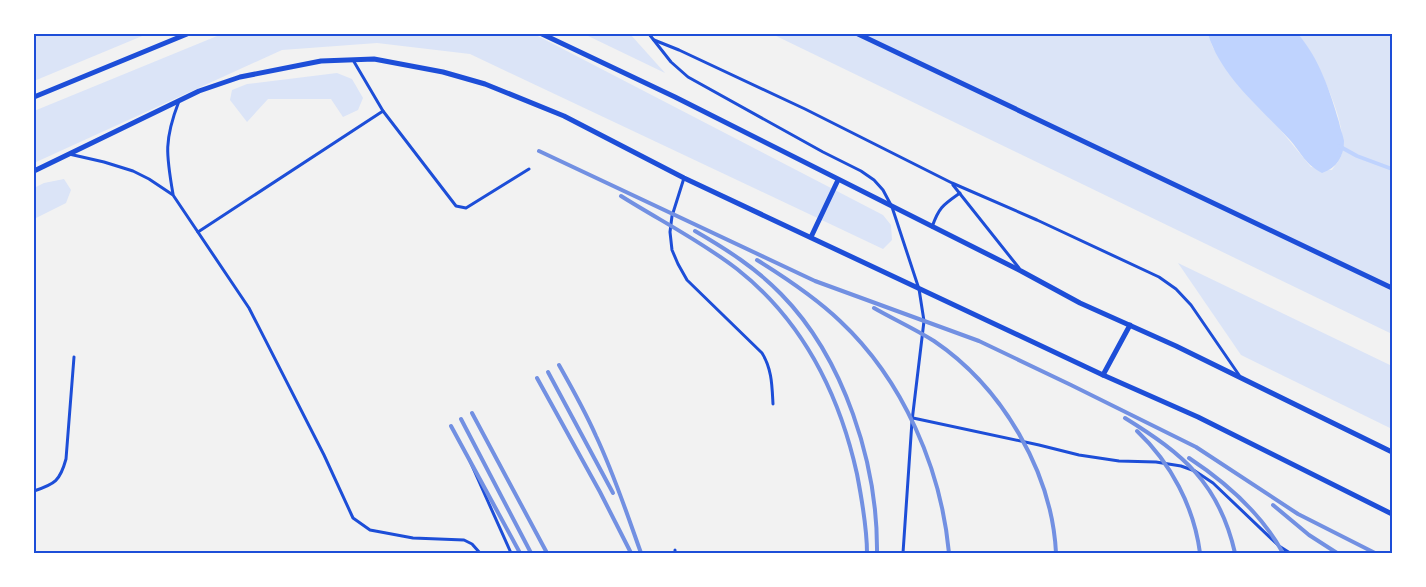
<svg xmlns="http://www.w3.org/2000/svg" width="1426" height="587" font-family="'Roboto Serif',serif">
<rect width="100%" height="100%" fill="#f2f2f2"/>
<g fill="#dbe4f7">
<path d="M34,34h113l-113,47z"/>
<path d="M222,34h312l349,181 8,10 1,15 -9,9 -413,-195 -93,-11 -95,7 -248,113v-52z"/>
<path d="M584,34h46l35,39z"/>
<path d="M772,34h436l5,14 98,119 21,3c3,-5 9,-11 10,-17 7,-27 -26,-98 -44,-119h94v300z"/>
<path d="M337,73l15,6 11,19 -5,12 -15,7 -12,-18h-63l-21,23 -17,-22 2,-10 15,-6z"/>
<path d="M64,179l7,11 -5,13 -32,16v-31l10,-5z"/>
<path d="M1178,263l214,103v63l-151,-74z"/>
</g>
<path fill="#bfd3fe" d="M1208,34h90c21,24 32,57 41,88 1,6 4,13 5,19 0,15 -7,27 -22,32 -17,-9 -20,-19 -32,-33 -29,-32 -69,-63 -82,-106z"/>
<g fill="none" stroke-linecap="round" stroke-linejoin="round">
<path stroke="#bfd3fe" stroke-width="4" d="M1339,146l18,10 35,13"/>
<g stroke="#1d4ed8" stroke-width="3">
<path d="M649,34l22,28 17,15 135,75 38,19 13,9 9,10 9,17 27,82 5,32 -12,100 -9,132"/>
<path d="M654,40l25,10 126,59 147,74 85,37 122,57 17,12 15,16 48,70"/>
<path d="M353,60l30,51"/>
<path d="M69,154l35,8 29,9 16,8 24,16 76,113 75,147 29,63 17,12 43,8 51,2 8,4 8,9"/>
<path d="M684,178l-12,38 -2,16 2,18 6,14 9,16 75,73c10,16 10,33 11,51"/>
<path d="M953,185l66,83"/>
<path d="M173,194c-7,-40 -9,-54 6,-93"/>
<path d="M932,227c7,-20 11,-22 28,-34"/>
<path d="M198,232l185,-121 73,95 10,2 63,-39"/>
<path d="M913,418l126,27 40,10 40,6 37,1 25,4 14,5 18,12 66,63 11,7"/>
<path d="M469,459l42,94"/>
<path d="M34,491c21,-7 26,-10 32,-32l8,-102"/>
<path d="M675,550v3"/>
</g>
<g stroke="#1d4ed8" stroke-width="5">
<path d="M542,34l133,63 346,174 59,32 96,43 216,106"/>
<path d="M858,34l534,254"/>
<path d="M34,97l153,-63"/>
<path d="M34,171l165,-80 41,-14 81,-16 53,-2 69,13 42,12 79,32 120,62 419,197 95,42 194,97"/>
<path d="M811,237l27,-57"/>
<path d="M1103,375l27,-50"/>
</g>
<g stroke="#7290e2" stroke-width="4">
<path d="M539,151l276,130 164,60 92,44 125,62 102,67 77,39"/>
<path d="M621,196c38,24 80,45 116,73 66,52 102,124 120,205 5,26 10,53 10,79"/>
<path d="M695,231c31,18 61,37 86,63 63,64 97,170 96,259"/>
<path d="M757,260c29,18 58,37 83,61 63,59 101,147 109,232"/>
<path d="M874,308c19,11 41,21 60,33 68,46 118,131 122,212"/>
<path d="M559,365c13,23 26,46 37,71 18,38 31,78 45,117"/>
<path d="M548,372l65,121"/>
<path d="M537,378l63,114 31,61"/>
<path d="M472,413l75,140"/>
<path d="M1125,418c58,36 94,65 110,135"/>
<path d="M461,419l70,134"/>
<path d="M451,426l69,127"/>
<path d="M1137,431c34,32 57,76 63,122"/>
<path d="M1189,458c38,25 72,55 94,95"/>
<path d="M1273,505l36,30 28,18"/>
</g>
</g>
<rect width="1426" height="587" fill="none" stroke="#ffffff" stroke-width="70"/>
<rect x="35" y="35" width="1356" height="517" fill="none" stroke="#1d4ed8" stroke-width="2"/>
</svg>
